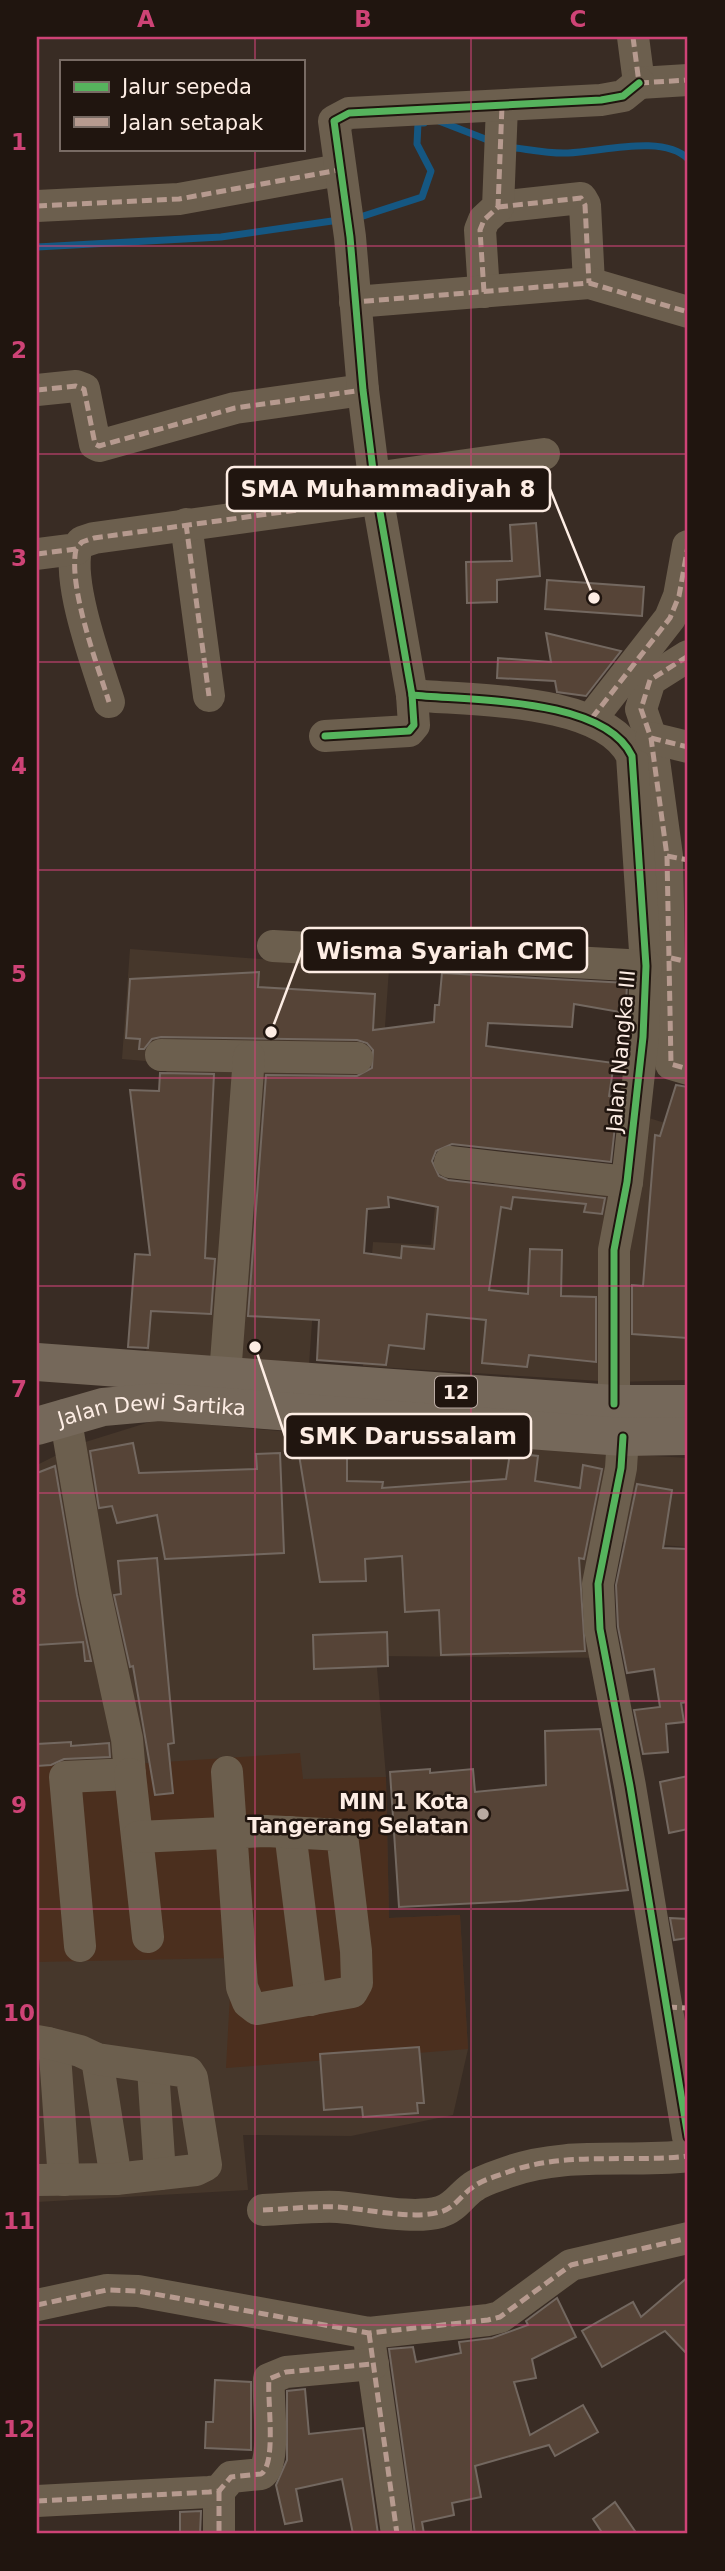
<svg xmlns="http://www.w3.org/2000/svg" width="725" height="2571" font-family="'DejaVu Sans',sans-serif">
<rect width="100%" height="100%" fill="#392c24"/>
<g fill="#46372b">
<path d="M130,949l259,20 -12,172 -52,-4 -16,228 -163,-12 21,-290 -45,-4z"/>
<path d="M639,1115l49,15v250l-72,2 -253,-16 10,-124 58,3 5,-47 58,-1 1,-30 134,19z"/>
<path d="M156,1420l201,18 331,20v89l-68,-5 -18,34 11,82 -237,-2 10,121 3,141 71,-3 8,134 -15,66 -102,21 -108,-1 5,55 -211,12v-737l42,-21z"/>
</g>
<path fill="#4b2f1e" d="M300,1753l3,26 83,-2 3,141 71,-3 8,134 -242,19 6,-110 -195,4v-196l36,-2v4z"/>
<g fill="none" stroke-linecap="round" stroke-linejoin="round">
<g stroke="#155782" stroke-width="7">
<path d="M439,121l54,21"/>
<path d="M508,147c19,2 40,7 60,6 34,-1 95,-19 120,6"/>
<path d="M354,219l68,-22 9,-26 -14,-27 1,-21h6"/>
<path d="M37,247l184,-10 118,-17"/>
</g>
</g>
<g fill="#564437" stroke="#736860" stroke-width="2" fill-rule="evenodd">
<path d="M536,523l4,53 -43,4v22l-30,1 -1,-41 46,-1 -2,-36z"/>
<path d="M547,580l97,7 -2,29 -97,-7z"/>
<path d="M546,633l75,18 -35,45 -29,-4 -2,-11 -58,-3 1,-20 53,4z"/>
<path d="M259,972l-1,15 117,7 -2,36 61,-8 1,-17h4l3,-32 185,10 -2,47 -6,-1 1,-17 -46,-8 -2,23 -84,-4 -2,23 128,17 -5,33 9,3 -7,63 -159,-18 -16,7 -4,10 7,15 9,4 157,18 -3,16 -18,-2 2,-8 -73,-7 -2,12 -10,-2 -12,83 39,4 2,-45 32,1 -1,46 35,1v65l-67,-7 -2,12 -45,-4 4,-43 -59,-6 -3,35 -35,-4 -3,20 -69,-5 2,-40 -71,-4 18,-241 91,1 15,-8 1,-18 -6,-7 -10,-3 -196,-3 -9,2 -8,10h-5l1,-10 -14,-1 4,-59zM388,1197l50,10 -4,42 -32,-3 -1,12 -37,-5 3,-44 22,-2z"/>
<path d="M160,1073l54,1 -9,184 10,1 -4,55 -60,-3 -3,37 -20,-1 7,-93 15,1 -20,-165 29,1z"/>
<path d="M676,1085l12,2 -1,251 -55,-4v-49l11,1 12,-151 5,1z"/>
<path d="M133,1443l6,30 118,-4 -1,-15 24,-1 4,100 -119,6 -8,-44 -40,8 -5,-17 -13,2 -9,-57z"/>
<path d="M510,1453l28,3 -3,25 45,7 3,-23 19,4 -18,90 -5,-1 6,93 -144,4 -2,-45 -34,2 -3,-56 -37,3 1,22 -46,1 -21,-127 48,-1v27l36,1 -1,6 124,-9z"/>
<path d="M55,1466l22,129 14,66h-6l-2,-19 -46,3v-172z"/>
<path d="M637,1484l35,6 -9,58 25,1v153l-7,1 3,19 -18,2 2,28 -25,2 -9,-44 26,-3 -6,-38 -27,4 -9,-46 -2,-42z"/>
<path d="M157,1558l17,185 -6,1 5,49 -18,2 -22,-129 -3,1 -16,-72 7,-1 -3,-33z"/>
<path d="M387,1632l1,34 -74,3 -1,-34z"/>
<path d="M600,1729l28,161 -109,11 -120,6 -9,-135 40,-3v4l43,-4 2,23 71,-7 -1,-54z"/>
<path d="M71,1742v4l38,-3 1,14 -46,2 -13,6 -14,1v-22z"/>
<path d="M688,1776v53l-19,4 -9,-51z"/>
<path d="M670,1918l18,1v19l-14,2z"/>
<path d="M419,2047l5,56h-7l1,10 -55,4 -1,-10 -38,3 -4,-56z"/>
<path d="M688,2277v78l-23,-24 -63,36 -20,-36 51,-29 8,15z"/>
<path d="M557,2298l19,39 -44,22 4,19 -22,4 16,53 53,-30 15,27 -43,24 -6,-11 -74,21 6,31 -29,6 2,12 -32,7 2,12h-9l-26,-185 24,-2 3,15 45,-9 -2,-11 33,-4 36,-13 -2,-4z"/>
<path d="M215,2380l36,2v68l-46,-2 1,-26h7z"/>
<path d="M305,2389l4,45 54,-6 15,106h-25l-11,-55 -46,10 6,32 -17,3 -9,-39 11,-25v-69z"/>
<path d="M615,2502l22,32h-34l-10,-15z"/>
<path d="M201,2511l-1,23h-20v-22z"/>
</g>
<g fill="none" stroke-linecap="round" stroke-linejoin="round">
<g stroke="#6c5f4e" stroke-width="32">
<path d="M633,37l6,46"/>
<path d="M639,83l49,-3"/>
<path d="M37,206l142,-7 160,-29"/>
<path d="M498,207l83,-9 4,7 4,78"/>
<path d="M484,292l-4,-62 4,-10 14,-13 4,-101"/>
<path d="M355,302l234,-19 99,29"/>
<path d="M37,390l39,-4 8,3 11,55 4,2 136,-38 128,-18"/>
<path d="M374,478l170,-24"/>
<path d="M186,524l23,172"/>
<path d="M76,549c-8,38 21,115 33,153"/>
<path d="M37,554l39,-5 6,-7 12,-4 283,-39"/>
<path d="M688,656l-38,24 -9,29 10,29 16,118 4,208 17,5"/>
<path d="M412,695c59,6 192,2 220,61l14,210 -3,71 -16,145 -13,68v154"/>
<path d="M592,718l78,-100 9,-22 9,-50"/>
<path d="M325,736l84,-5 5,-6 -2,-30 -38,-217 -11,-88 -13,-153 -16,-116 15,-8 252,-13 22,-4 16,-13"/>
<path d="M651,738l37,9"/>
<path d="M273,946l373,20"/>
<path d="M161,1055l196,3"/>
<path d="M450,1162l177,20"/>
<path d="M225,1375l24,-318"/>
<path d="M65,1415l30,177 32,147 3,35 -65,3 15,169"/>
<path d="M623,1437l-2,31 -23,116 2,45 30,157 58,351"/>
<path d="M130,1774l18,163"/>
<path d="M290,1832l21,168"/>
<path d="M138,1837l128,-6 76,4 14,116 1,32 -5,9 -95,17 -9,-7 -6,-15 -15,-215"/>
<path d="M37,2041l11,2 7,12 9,125"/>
<path d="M97,2059l19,120"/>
<path d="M153,2069l7,105"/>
<path d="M37,2180l79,-1 80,-9 10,-5 -14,-87 -4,-6 -91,-13 -17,-8 -32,-8"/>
<path d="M263,2210c25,-1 50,-4 75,-3 29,2 74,13 102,5 15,-4 21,-17 33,-25 9,-7 24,-11 35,-15 58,-21 120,-9 180,-16"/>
<path d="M37,2305l70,-15 31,1 231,42 119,-13 12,-3 71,-52 117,-27"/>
<path d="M370,2345l27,189"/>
<path d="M219,2491v43"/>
<path d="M37,2501l172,-9 10,-1 12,-14 30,-3c16,-10 6,-75 8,-95l17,-7 87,-8"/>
</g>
<g stroke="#75685a" stroke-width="38">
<path d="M37,1362l577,42h74"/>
<path id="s1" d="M37,1426l66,-19 56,-5 464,35 65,-1"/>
</g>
<g stroke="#b69a8f" stroke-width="5" stroke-dasharray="10 5" stroke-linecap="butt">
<path d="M633,37l6,46"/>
<path d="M639,83l49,-3"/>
<path d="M37,206l142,-7 160,-29"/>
<path d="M498,207l83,-9 4,7 4,78"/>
<path d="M484,292l-4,-62 4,-10 14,-13 4,-101"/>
<path d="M355,296v6l234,-19 99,29"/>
<path d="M37,390l39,-4 8,3 11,55 4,2 136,-38 128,-18"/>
<path d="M186,524l23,172"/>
<path d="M76,549c-8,38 21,115 33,153"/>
<path d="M37,554l39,-5 6,-7 12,-4 283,-39"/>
<path d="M688,656l-38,24 -9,29 10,29 16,118 4,208 17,5"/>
<path d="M592,718l78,-100 9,-22 9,-50"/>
<path d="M651,738l37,9"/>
<path d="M667,856l21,4"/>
<path d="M671,958l17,4"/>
<path d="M667,2007l21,1"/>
<path d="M263,2210c25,-1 50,-4 75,-3 29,2 74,13 102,5 15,-4 21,-17 33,-25 9,-7 24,-11 35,-15 58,-21 120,-9 180,-16"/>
<path d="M37,2305l70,-15 31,1 231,42 119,-13 12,-3 71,-52 117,-27"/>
<path d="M369,2333l28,201"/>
<path d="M219,2491v43"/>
<path d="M37,2501l172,-9 10,-1 12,-14 30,-3c16,-10 6,-75 8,-95l17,-7 87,-8"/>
</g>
<g stroke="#20150f" stroke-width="11">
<g id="cycleway">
<path d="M412,695c59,6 192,2 220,61l14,210 -3,71 -16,145 -13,68v154"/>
<path d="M325,736l84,-5 5,-6 -2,-30 -38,-217 -11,-88 -13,-153 -16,-116 15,-8 252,-13 22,-4 16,-13"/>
<path d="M623,1437l-2,31 -23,116 2,45 30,157 58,351"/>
</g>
</g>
<use href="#cycleway" stroke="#56b35d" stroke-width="7"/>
</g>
<path fill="none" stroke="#ce4376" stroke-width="2" stroke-opacity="0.55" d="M255,37v24M471,37v2497M255,149v2385M37,246h651M37,454h651M37,662h651M37,870h651M37,1078h651M37,1286h651M37,1493h651M37,1701h651M37,1909h651M37,2117h651M37,2325h651"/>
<circle fill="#b8a9a1" stroke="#20150f" stroke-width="2.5" cx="483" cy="1814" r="7"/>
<g text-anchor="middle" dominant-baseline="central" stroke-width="5" stroke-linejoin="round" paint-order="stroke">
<rect fill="#20150f" stroke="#bbaca4" stroke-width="2" x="435" y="1376.5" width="42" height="31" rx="5"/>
<g font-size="19" font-weight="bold" fill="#fdede4">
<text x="456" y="1392">12</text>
</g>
<g font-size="21" fill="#fdede4" stroke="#20150f">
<text transform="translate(621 1051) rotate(-85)">Jalan Nangka III</text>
<text stroke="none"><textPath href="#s1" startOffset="117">Jalan Dewi Sartika</textPath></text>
</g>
<g font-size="21" font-weight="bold" fill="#fdede4" stroke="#20150f" text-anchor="end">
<text x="469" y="1802">MIN 1 Kota<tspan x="469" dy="24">Tangerang Selatan</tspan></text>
</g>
</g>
<path fill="none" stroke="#fdede4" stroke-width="2.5" d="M594 598L550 489M271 1032L302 950M255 1347L285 1436"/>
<g fill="#fdede4" stroke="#20150f" stroke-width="2.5">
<circle cx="594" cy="598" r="7"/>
<circle cx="271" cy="1032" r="7"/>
<circle cx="255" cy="1347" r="7"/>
</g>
<g fill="#20150f" stroke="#fdede4" stroke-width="2.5">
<rect x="227" y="467" width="323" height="44" rx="7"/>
<rect x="302" y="928" width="285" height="44" rx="7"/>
<rect x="285" y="1414" width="246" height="44" rx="7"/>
</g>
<g font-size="23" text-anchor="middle" font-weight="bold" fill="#fdede4">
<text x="388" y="497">SMA Muhammadiyah 8</text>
<text x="445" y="959">Wisma Syariah CMC</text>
<text x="408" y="1444">SMK Darussalam</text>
</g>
<rect width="725" height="2571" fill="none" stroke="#20150f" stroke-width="77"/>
<rect x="60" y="60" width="245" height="91" fill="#20150f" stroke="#786b64" stroke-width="2"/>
<rect x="74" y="82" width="35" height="10" fill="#56b35d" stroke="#786b64" stroke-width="2"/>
<text x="122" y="94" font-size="21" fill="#fdede4">Jalur sepeda</text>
<rect x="74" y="117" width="35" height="10" fill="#b69a8f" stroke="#786b64" stroke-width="2"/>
<text x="122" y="130" font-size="21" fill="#fdede4">Jalan setapak</text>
<rect x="38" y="38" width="648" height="2494" fill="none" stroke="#ce4376" stroke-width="2.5"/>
<g font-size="23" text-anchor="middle" font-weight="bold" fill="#ce4376">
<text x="146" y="27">A</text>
<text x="363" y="27">B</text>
<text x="578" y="27">C</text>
<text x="19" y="150">1</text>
<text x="19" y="358">2</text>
<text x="19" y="566">3</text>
<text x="19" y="774">4</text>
<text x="19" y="982">5</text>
<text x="19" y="1190">6</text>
<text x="19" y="1397">7</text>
<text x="19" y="1605">8</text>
<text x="19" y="1813">9</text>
<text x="19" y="2021">10</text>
<text x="19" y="2229">11</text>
<text x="19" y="2437">12</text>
</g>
</svg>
